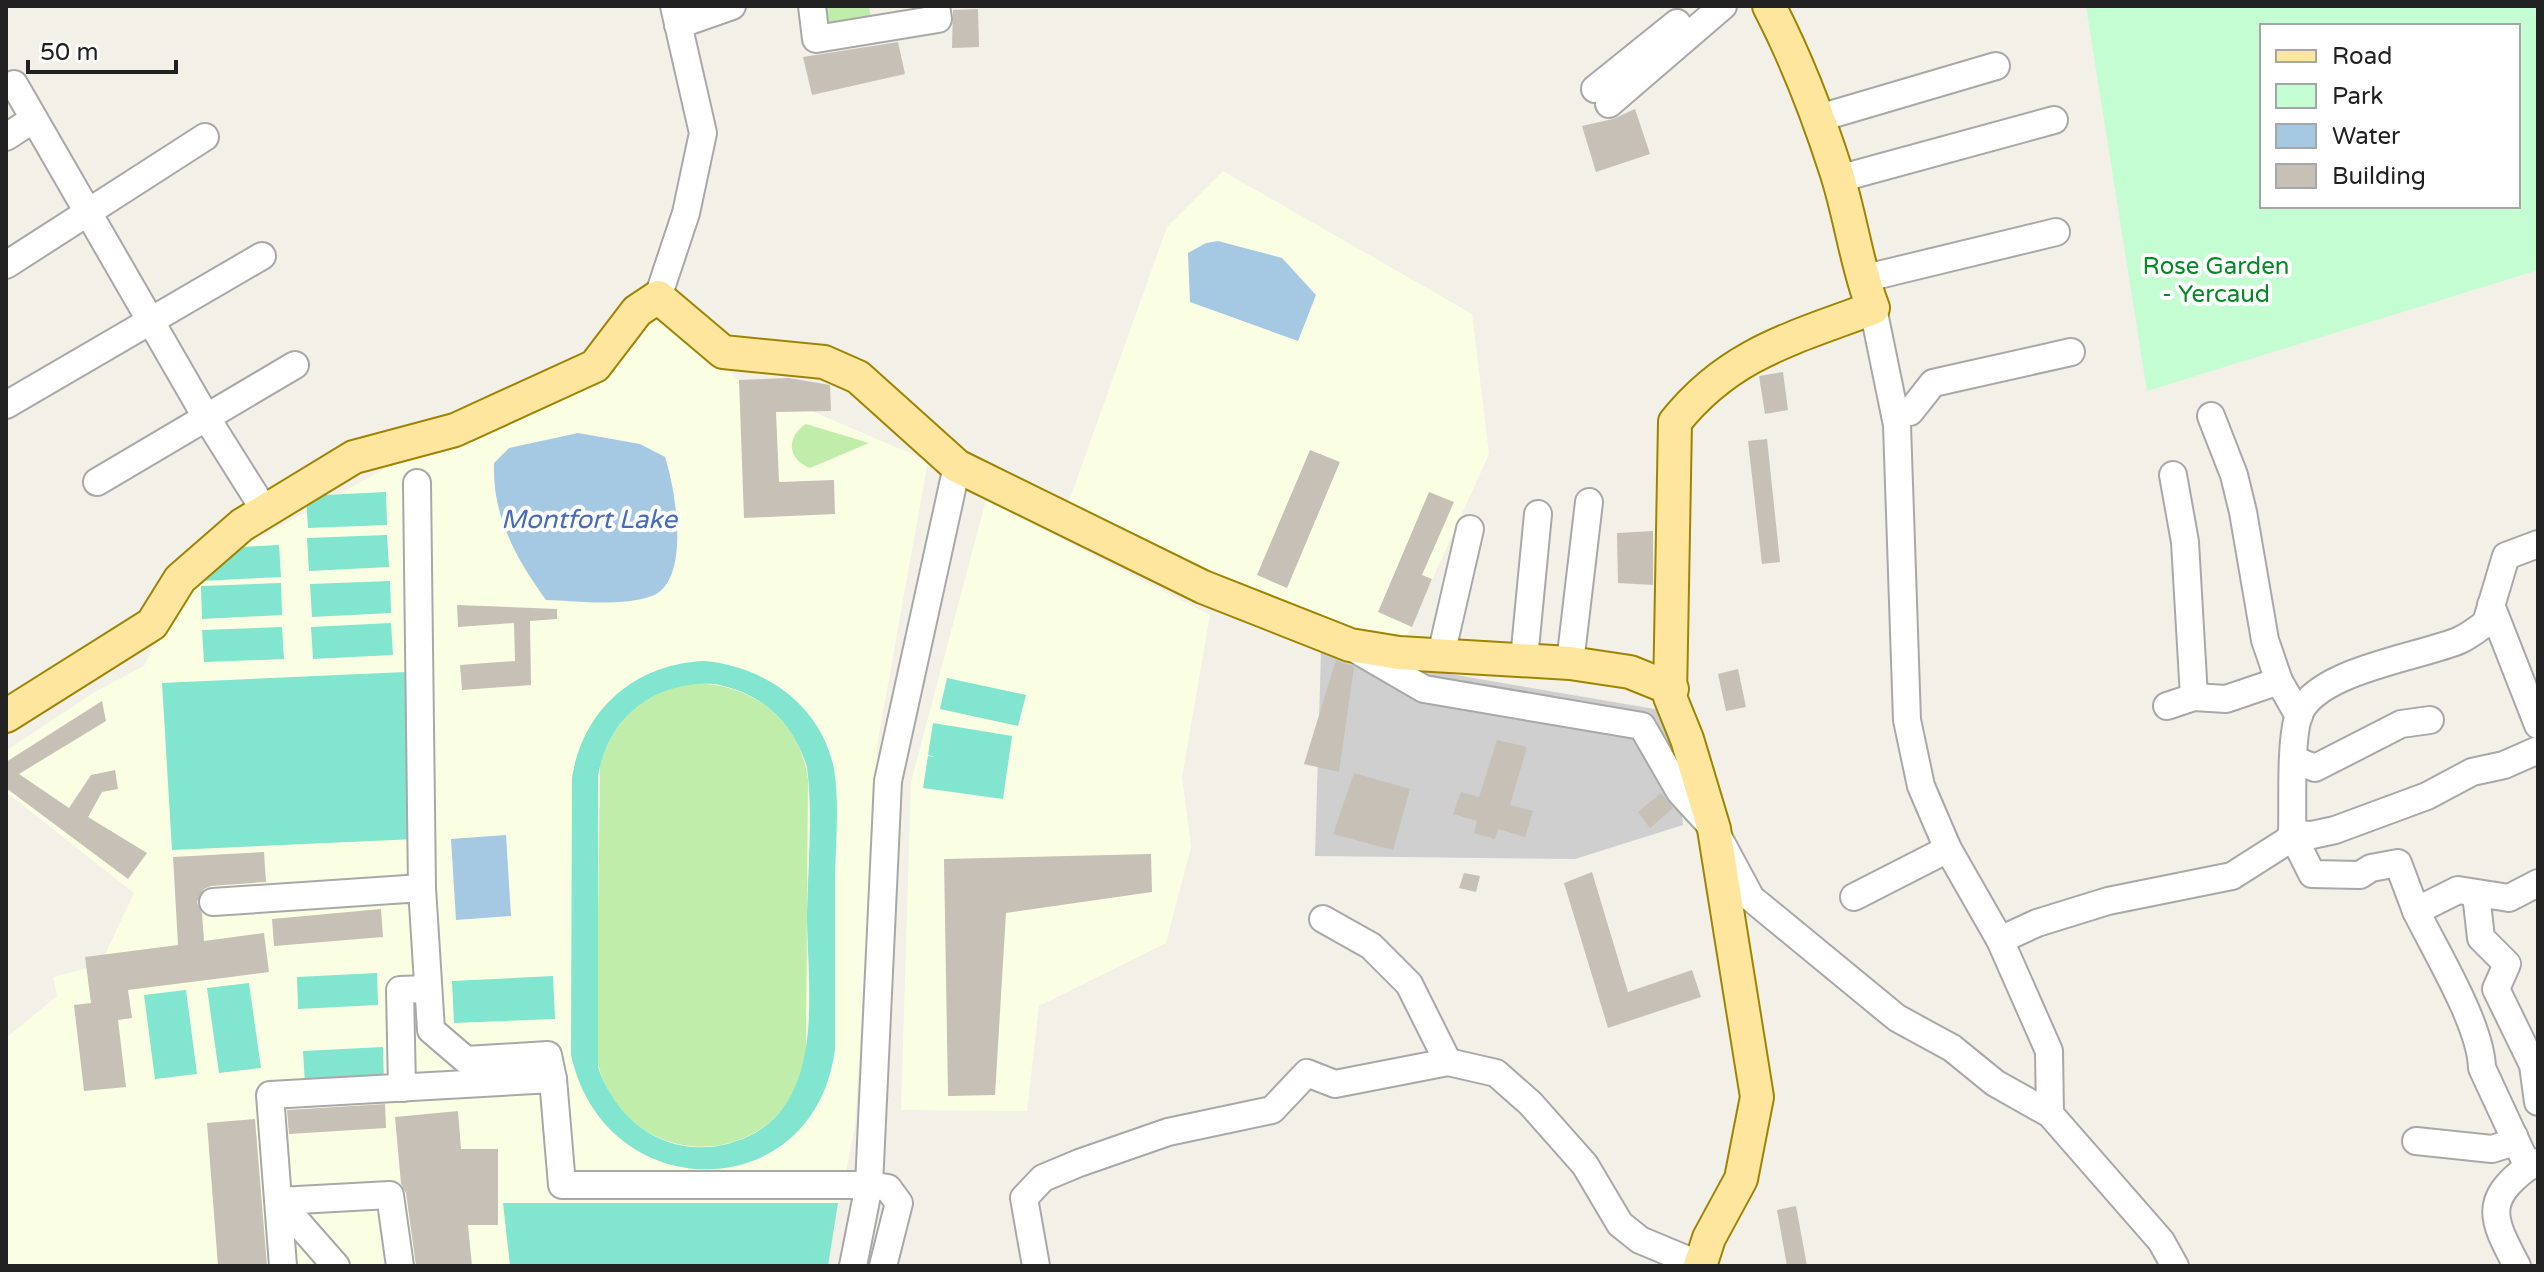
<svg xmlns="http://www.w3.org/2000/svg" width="2544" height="1272" font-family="'Varela Round',sans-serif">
<rect width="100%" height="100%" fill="#f2f0e7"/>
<g fill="#faffe3">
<path d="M1223,171l249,143 17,140 -90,199 -336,-135 104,-291z"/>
<path d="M664,315l75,65 189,81 -50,279 -23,387 -28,139h-821v-228l51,-42 -4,-19 47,-12 34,-72 -128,-101v-41l89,-59 49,-26 44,-89z"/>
<path d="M986,500l224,115 -28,162 9,70 -25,96 -127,63 -12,105 -126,-1 10,-328z"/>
</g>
<path fill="#cfcfcf" d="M1321,652l351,60 11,113 -108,34 -260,-3z"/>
<g fill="#c0eeaa">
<path d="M826,6h43l2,12 -41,8z"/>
<path d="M806,424l63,19 -59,25c-23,-9 -24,-31 -4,-44z"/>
<path d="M691,684c59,-3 109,36 117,95l-2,271c-16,127 -185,129 -210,6l4,-291c13,-45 45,-74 91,-81z"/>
</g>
<path fill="#c3fdd1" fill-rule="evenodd" d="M2086,6h452v264l-391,121zM2262,26h256v180h-256z"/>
<g fill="#81e5cf" fill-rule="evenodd">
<path d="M386,492l1,33 -79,3 -2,-32z"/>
<path d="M387,535l2,32 -80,4 -2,-33z"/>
<path d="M279,545l2,32 -80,4 -2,-32z"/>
<path d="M390,581l1,32 -79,4 -2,-33z"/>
<path d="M281,583l1,32 -80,4 -1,-33z"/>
<path d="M391,623l2,32 -80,4 -2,-32z"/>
<path d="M282,627l2,32 -80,3 -2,-32z"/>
<path d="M704,661c61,5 118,45 130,108 6,37 1,79 1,116 0,55 0,109 0,164 -20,159 -230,160 -264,6l1,-277c11,-69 63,-114 132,-117zM715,684c47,9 78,38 92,83 6,48 1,99 0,147 0,70 19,178 -52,219 -22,12 -47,17 -71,13 -43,-8 -72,-39 -86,-79v-291c10,-59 57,-96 117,-92z"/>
<path d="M406,672l10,167 -244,11 -10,-167z"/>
<path d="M947,678l79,17 -8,31 -78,-17z"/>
<path d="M933,723l79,13 -9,63 -80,-11 5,-32 7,1 -7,-2z"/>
<path d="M377,973l1,32 -80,4 -1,-32z"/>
<path d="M553,976l2,43 -101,4 -2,-42z"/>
<path d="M249,983l12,85 -42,5 -12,-85z"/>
<path d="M186,990l11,84 -42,5 -11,-84z"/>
<path d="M383,1047l1,37h-79l-2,-33z"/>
<path d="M503,1203h335l-10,63h-318z"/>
</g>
<g fill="#a5c9e2">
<path d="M1218,241l64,17 34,37 -18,46 -108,-39 -2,-49 18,-10z"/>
<path d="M578,433l62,11 25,13c10,30 27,124 -13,139 -32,11 -74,5 -106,4 -30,-42 -54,-84 -52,-137l15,-15z"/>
<path d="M506,835l5,81 -55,4 -5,-81z"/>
</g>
<g fill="#c7c0b6">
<path d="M978,9l1,38 -27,1 1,-38z"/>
<path d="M898,42l7,32 -93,21 -9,-38z"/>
<path d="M1635,109l15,45 -54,18 -14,-46 31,-7z"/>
<path d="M1783,372l5,38 -23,4 -6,-38z"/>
<path d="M789,378l41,7 1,26 -55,1 3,70 55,-2 1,34 -91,4 -5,-138z"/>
<path d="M1767,439l13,123 -18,2 -14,-123z"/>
<path d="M1310,450l30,12 -53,126 -30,-13z"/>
<path d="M1429,492l25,10 -32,73 10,4 -20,48 -34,-15z"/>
<path d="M1653,531v54l-35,-2 -1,-50z"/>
<path d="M457,605l100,4v10l-27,2 1,64 -69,5 -2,-25 55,-4 -1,-38 -56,4z"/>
<path d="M1336,660l18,7 -15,105 -35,-8z"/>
<path d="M1738,669l8,38 -20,4 -8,-37z"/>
<path d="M102,701l4,20 -87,53 50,34 22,-33 24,-5 3,19 -16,3 -14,25 59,36 -19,26 -122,-91v-26z"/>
<path d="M1497,740l30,7 -17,58 23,6 -8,26 -27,-8 -3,10 -21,-6 3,-12 -24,-7 8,-22 18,5z"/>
<path d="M1354,773l56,16 -17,61 -60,-16z"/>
<path d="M1661,793l12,15 -23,20 -12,-16z"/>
<path d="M264,852l2,30 -55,4 -7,3 -7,13 5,11 2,28 60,-8 5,39 -141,18 4,28 -14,2 8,67 -42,4 -10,-86 17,-2 -6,-46 93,-12 -5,-88z"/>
<path d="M1151,854l1,38 -146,21 -11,182 -47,1 -4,-237z"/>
<path d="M1592,872l36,120 64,-22 9,27 -93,31 -44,-145z"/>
<path d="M1464,873l16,3 -4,16 -17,-4z"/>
<path d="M381,909l2,28 -109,9 -2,-27z"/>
<path d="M385,1104l1,24 -97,6 -2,-24z"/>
<path d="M458,1111l3,38h37v76h-30l4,41h-56l-10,-73 -5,-9 -6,-67z"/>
<path d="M255,1119l12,147h-49l-11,-143z"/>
<path d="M1796,1206l11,60h-20l-10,-56z"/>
</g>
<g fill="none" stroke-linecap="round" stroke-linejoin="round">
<g stroke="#a8a8a8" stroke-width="30">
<g id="minor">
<path d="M812,6l4,33 122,-20 -2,-13"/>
<path d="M678,25l54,-19"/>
<path d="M14,84l192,333 59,94"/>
<path d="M1595,89l82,-66"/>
<path d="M1609,104l114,-98"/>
<path d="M1816,119l180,-53"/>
<path d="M6,137l28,-18"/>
<path d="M1838,179l216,-59"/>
<path d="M6,265l199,-128"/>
<path d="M1862,279l194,-47"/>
<path d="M658,297l28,-84 17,-80 -29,-127"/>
<path d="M1873,308l24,117 10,295 14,66 27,63 52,91 49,111 1,63"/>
<path d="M6,405l256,-149"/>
<path d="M1895,414l15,-2 23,-29 138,-31"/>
<path d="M2211,416l23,59 9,37 22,128 14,41 20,35"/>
<path d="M2173,475l12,67 9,155"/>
<path d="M97,482l198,-117"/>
<path d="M417,483l5,405"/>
<path d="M2491,605l47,120"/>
<path d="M1355,649l69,40 218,37 38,66 34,37 37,69 146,120 55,30 43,35 55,31 111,127 14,25"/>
<path d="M1441,655l29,-126"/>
<path d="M1524,659l14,-145"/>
<path d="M1570,663l19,-161"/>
<path d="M2167,706l27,-9 32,2 53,-18"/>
<path d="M2538,750l-34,15 -32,7 -45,24 -92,34 -23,5 -20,-1 20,40 48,1 11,-7 27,-5 18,48 42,-21 51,8 29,-15"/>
<path d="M2295,760l20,8 86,-44 29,-4"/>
<path d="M2476,894l5,44 26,26 -11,25 37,76 5,37"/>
<path d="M1854,897l94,-48"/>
<path d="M213,902l209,-14 9,142 35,30 82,-5 5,24"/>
<path d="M2416,911c20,41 65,114 66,157l46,99 10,-5"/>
<path d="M1323,919l48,27 38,38 39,78"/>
<path d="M2000,940l37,-17 71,-22 124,-25 55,-35 5,-7c1,-32 -2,-88 6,-117 15,-47 124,-60 162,-77 9,-4 18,-11 26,-17l20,-67 32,-12"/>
<path d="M402,1088l-2,-98 26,-1"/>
<path d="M2416,1141l76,8 16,-5 6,-8"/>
<path d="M283,1266l-13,-171 283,-16 9,106h307l19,3 11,15 -16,63"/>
<path d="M336,1266l-57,-65 111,-6 10,71"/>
<path d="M853,1266l16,-81 19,-404 69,-315"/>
<path d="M1036,1266l-12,-68 19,-20 36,-15 89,-31 104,-22 35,-37 28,11 113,-22 48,11 34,30 55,62 35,59 20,16 60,25"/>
<path d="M2517,1266c-24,-46 -35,-65 11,-99"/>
</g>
</g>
<g stroke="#9e8400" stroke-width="36">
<g id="major">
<path d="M6,716l146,-92 28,-45 62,-54 112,-68 101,-27 140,-64 42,-55 21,-14 65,55 101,10 34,15 99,89 246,121 147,58 49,8 171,10 60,9 42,17"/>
<path d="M1700,1266l9,-28 32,-59 16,-82 -43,-268 -27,-90 -17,-42 5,-275c55,-69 119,-84 198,-114 -17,-44 -22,-91 -37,-137 -18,-56 -40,-113 -67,-165"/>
</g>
</g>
<use href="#minor" stroke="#fff" stroke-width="26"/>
<use href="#major" stroke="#ffe69f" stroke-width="32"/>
</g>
<g text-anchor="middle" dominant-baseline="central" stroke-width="8" stroke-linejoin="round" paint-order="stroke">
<g font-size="24" fill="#058926" stroke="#fff">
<text x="2216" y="266">Rose Garden<tspan x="2216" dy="28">- Yercaud</tspan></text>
</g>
<g font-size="26" font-style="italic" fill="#466bb8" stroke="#fff">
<text x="589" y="519">Montfort Lake</text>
</g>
</g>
<rect width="2544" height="1272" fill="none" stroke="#212121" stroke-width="16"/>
<rect x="2260" y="24" width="260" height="184" fill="#ffffff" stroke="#a6a6a6" stroke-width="2"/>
<rect x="2276" y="50" width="40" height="12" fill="#ffe69f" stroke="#a6a6a6" stroke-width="2"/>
<text x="2332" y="64" font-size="24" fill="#212121">Road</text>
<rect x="2276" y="84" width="40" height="24" fill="#c3fdd1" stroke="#a6a6a6" stroke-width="2"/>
<text x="2332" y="104" font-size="24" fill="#212121">Park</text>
<rect x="2276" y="124" width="40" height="24" fill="#a5c9e2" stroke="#a6a6a6" stroke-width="2"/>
<text x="2332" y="144" font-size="24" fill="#212121">Water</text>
<rect x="2276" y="164" width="40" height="24" fill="#c7c0b6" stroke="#a6a6a6" stroke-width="2"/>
<text x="2332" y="184" font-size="24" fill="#212121">Building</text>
<path d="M28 60v12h148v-12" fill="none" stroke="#212121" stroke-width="4"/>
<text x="40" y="60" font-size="24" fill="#212121" stroke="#ffffff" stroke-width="6" paint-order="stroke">50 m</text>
</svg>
